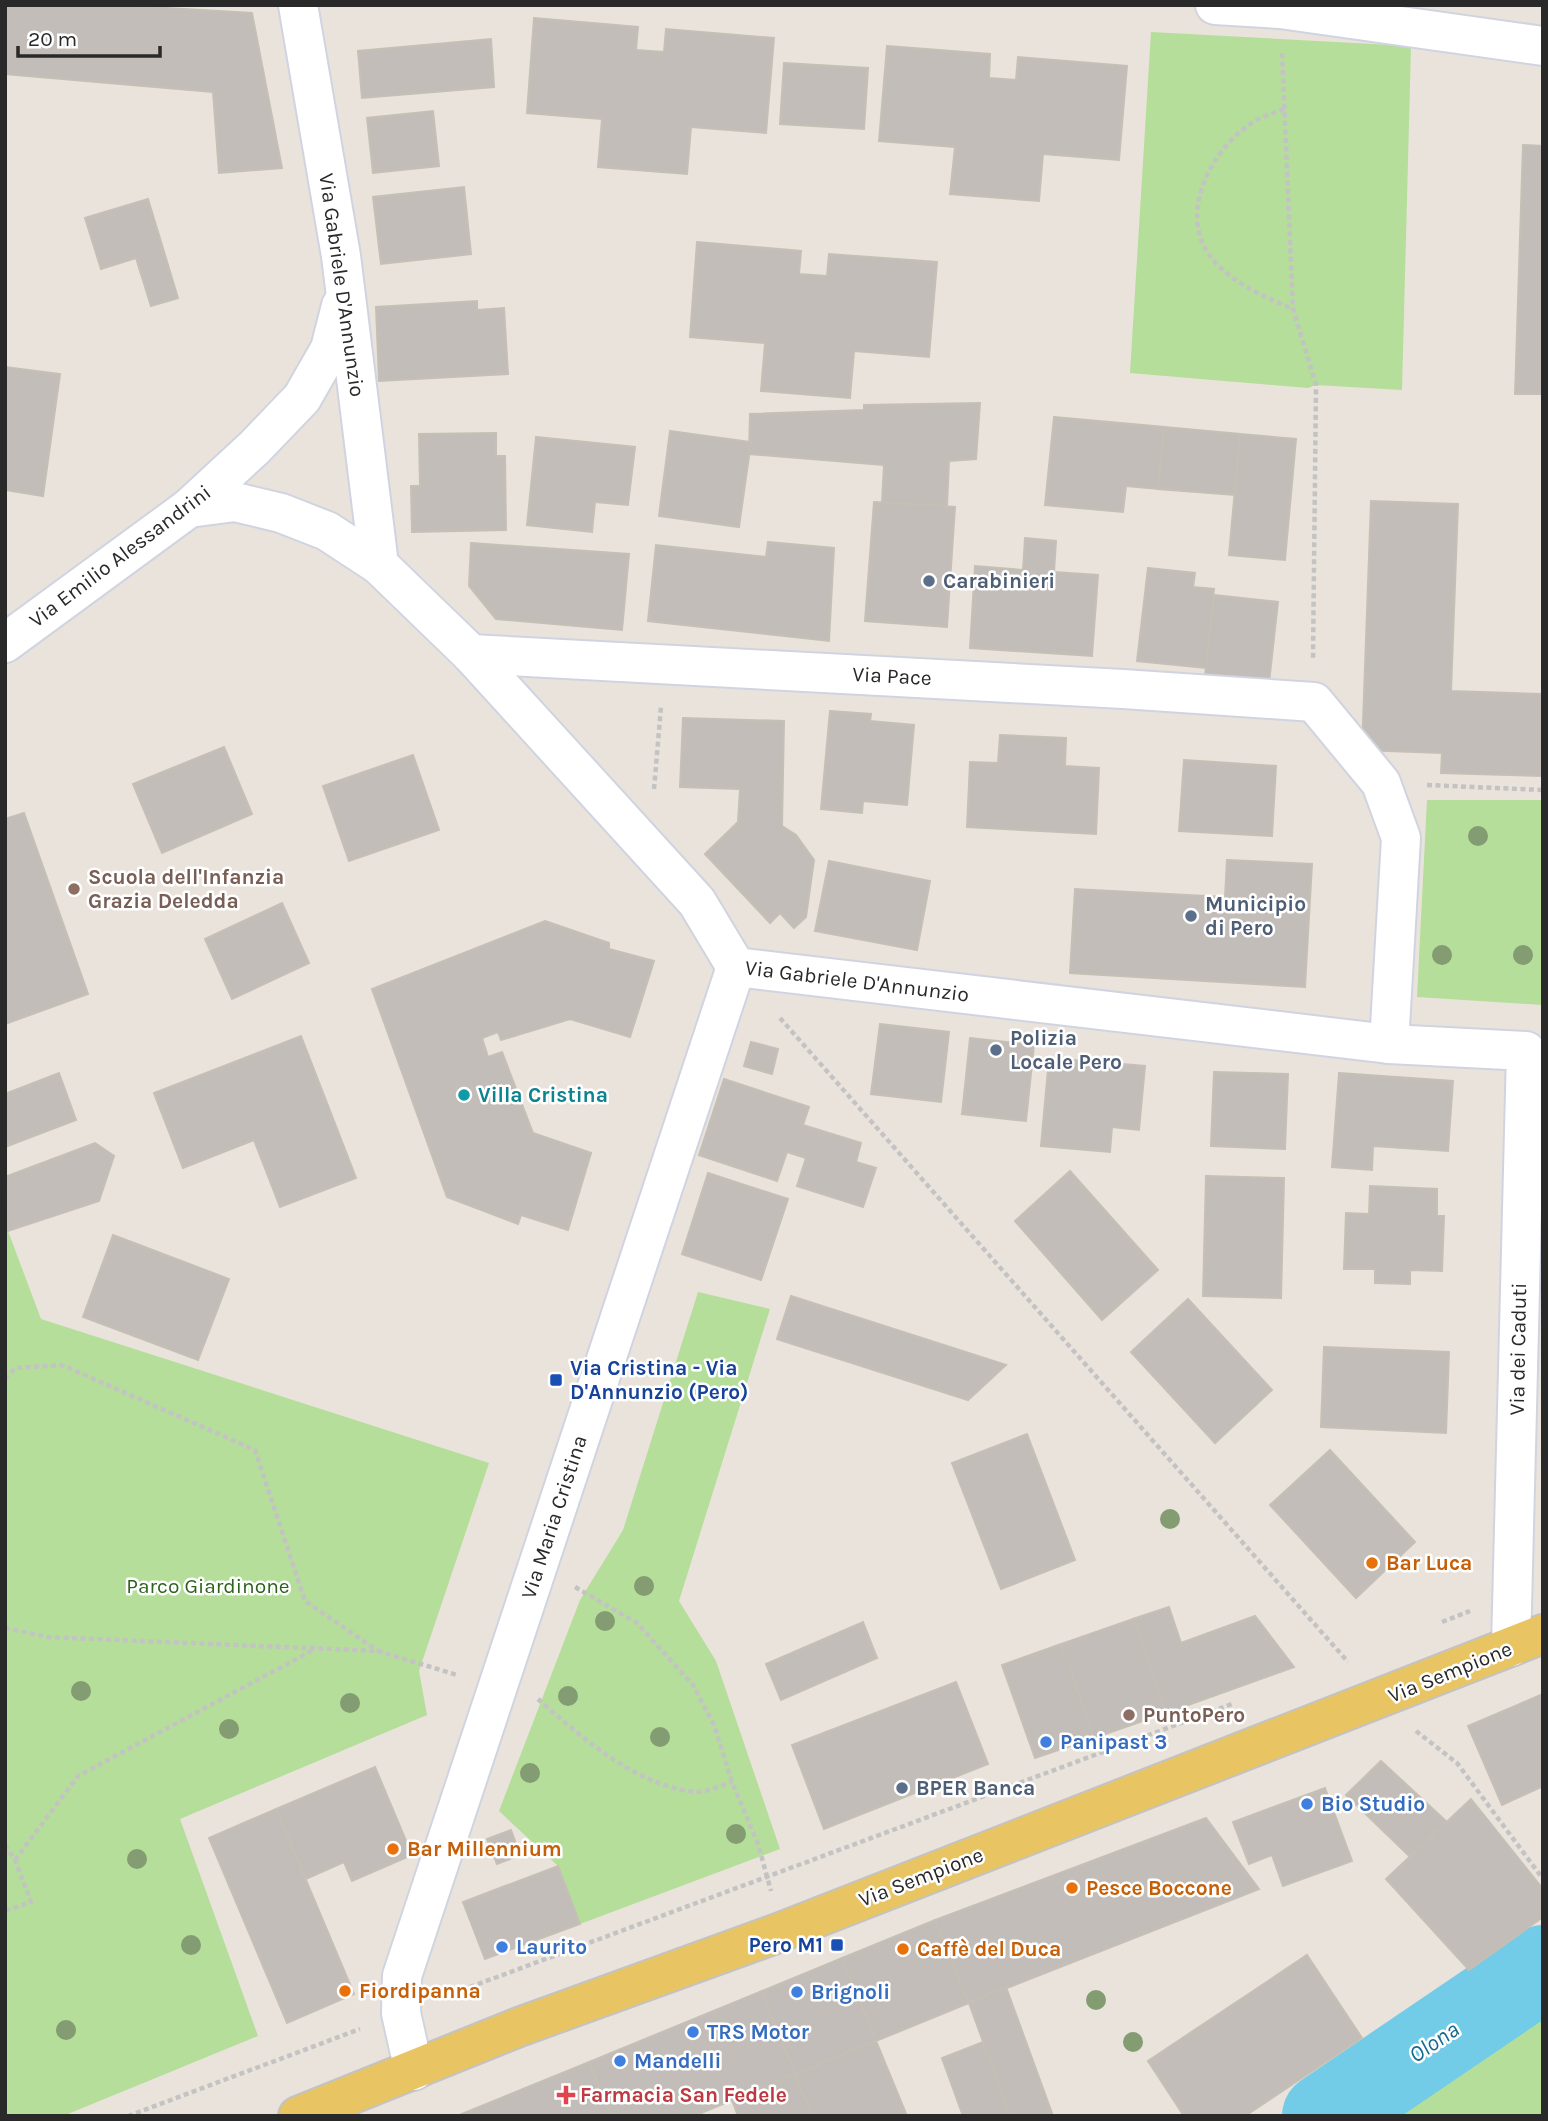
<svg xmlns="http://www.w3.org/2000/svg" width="1548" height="2121" font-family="Karla,sans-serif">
<rect width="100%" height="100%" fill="#eae3db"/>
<g fill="#b4de9a">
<path d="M1151,32l260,14 -9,344 -86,-5 -8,3 -178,-15z"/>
<path d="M1427,800h116v205l-126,-8z"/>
<path d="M5,1231h3l33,88 448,144 -70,208 8,44 -247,104 78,217 -195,80h-58z"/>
<path d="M698,1292l72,17 -91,292 37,60 64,188 -200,75 -22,-58 -59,-55 81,-211 43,-70z"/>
<path d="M1543,2009v107h-159z"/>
</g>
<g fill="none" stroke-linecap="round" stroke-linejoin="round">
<path stroke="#73cce7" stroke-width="86" d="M1325,2116l218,-148"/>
</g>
<g fill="#c2bdb8" stroke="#c5bfb5" stroke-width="2">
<path d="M5,5h111l136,8 30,155 -63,5 -6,-81 -208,-18z"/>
<path d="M534,18l104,9 -2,23 28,2 2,-23 108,9 -8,95 -75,-6 -4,47 -89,-7 4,-48 -75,-6z"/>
<path d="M491,39l3,48 -132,11 -4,-47z"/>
<path d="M887,46l103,8 -1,24 27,2 2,-23 109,9 -8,94 -76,-6 -4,47 -89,-7 5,-47 -76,-6z"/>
<path d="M784,63l84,5 -4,61 -84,-5z"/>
<path d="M433,111l6,55 -66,7 -6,-55z"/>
<path d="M1523,145l20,1v248h-28z"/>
<path d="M464,187l7,67 -90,10 -8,-67z"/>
<path d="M148,199l30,99 -27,8 -15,-48 -35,11 -16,-51z"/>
<path d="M697,242l104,9 -2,23 28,2 2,-22 108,8 -8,95 -75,-6 -4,47 -89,-7 4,-48 -75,-6z"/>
<path d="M477,301v9l27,-2 4,66 -129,7 -3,-74z"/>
<path d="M5,367l55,7 -17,122 -38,-6z"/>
<path d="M980,403l-4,56 -27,2 -2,45 -65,-4 2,-37 -135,-11 1,-40 114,-4v-5z"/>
<path d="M1054,417l110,10 -6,62 -32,-3 -3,26 -78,-7z"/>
<path d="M1164,427l76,7 -5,61 -77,-6z"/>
<path d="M670,431l81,11 -12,85 -80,-11z"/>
<path d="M496,433v23h9l1,74 -94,2 -1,-46h9l-1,-52z"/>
<path d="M1240,434l56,5 -11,121 -56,-5z"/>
<path d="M536,437l99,10 -7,58 -33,-3 -3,30 -65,-7z"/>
<path d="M1371,501l87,3 -7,187 92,3v82l-102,-3 1,-20 -80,-3z"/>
<path d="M874,502l81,5 -8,120 -82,-6z"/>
<path d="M1025,538l31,3 -2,31 44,3 -6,81 -122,-8 5,-82 48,4z"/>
<path d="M768,542l66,6 -5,93 -181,-20 8,-76 110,12z"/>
<path d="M471,543l158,11 -7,76 -126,-11 -27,-33z"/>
<path d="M1148,568l47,5 -2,14 21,2 -8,79 -69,-7z"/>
<path d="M1214,595l64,7 -9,81 -64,-7z"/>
<path d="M830,711l41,3 -1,7 44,4 -7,80 -44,-4 -1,12 -41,-4z"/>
<path d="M683,718l101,3 -2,105 14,9 18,25 -8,57 -12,11 -14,-15 -10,10 -65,-69 33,-32 2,-33 -60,-2z"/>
<path d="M1000,735l66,3 -1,28 34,2 -3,66 -129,-7 3,-65 28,1z"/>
<path d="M224,747l28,67 -90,39 -29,-69z"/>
<path d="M413,755l26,75 -90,31 -26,-75z"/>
<path d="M1184,760l92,6 -4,70 -93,-5z"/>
<path d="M24,813l64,181 -83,30v-205z"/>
<path d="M1227,860l85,4 -7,123 -235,-14 5,-84 150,8z"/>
<path d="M829,861l101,20 -13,69 -102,-19z"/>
<path d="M282,903l27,60 -77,36 -27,-60z"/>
<path d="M545,921l64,22v6l45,12 -24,76 -60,-18 -69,21 -3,-8 -16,6 6,19 14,-5 31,81 58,20 -23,77 -47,-15 -3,9 -71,-27 -75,-208z"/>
<path d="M880,1024l69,8 -8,70 -70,-8z"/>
<path d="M301,1036l55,142 -76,29 -26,-67 -71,28 -29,-75z"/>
<path d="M970,1038l64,7 -8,76 -64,-7z"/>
<path d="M751,1042l27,7 -6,25 -28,-8z"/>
<path d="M1049,1058l96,8 -6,64 -27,-3 -2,25 -69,-6z"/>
<path d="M1214,1072l74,2 -3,75 -74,-3z"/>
<path d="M59,1073l17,47 -71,27v-53z"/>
<path d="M1339,1073l114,8 -5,70 -75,-5 -1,24 -40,-3z"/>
<path d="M724,1079l85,28 -6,18 58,18 -5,19 20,6 -13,39 -66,-21 9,-28 -19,-6 -10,29 -78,-26z"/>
<path d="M95,1143l19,13 -15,45 -91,30 -3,-54z"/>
<path d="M1070,1171l88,99 -56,50 -87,-99z"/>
<path d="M708,1173l80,26 -27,81 -79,-26z"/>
<path d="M1206,1176l78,2 -3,120 -78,-2z"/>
<path d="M1370,1186l67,3v27h7l-2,55 -32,-1v14l-35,-1v-14h-31l2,-56 23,1z"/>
<path d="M113,1235l116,44 -31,81 -115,-43z"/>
<path d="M791,1296l215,69 -38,35 -191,-61z"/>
<path d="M1188,1299l84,91 -57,53 -84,-91z"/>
<path d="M1324,1347l125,5 -3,81 -125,-6z"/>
<path d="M1027,1434l48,126 -74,29 -49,-126z"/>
<path d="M1330,1450l85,92 -59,56 -86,-93z"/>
<path d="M1169,1607l12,36 74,-27 39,51 -128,46 -33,-94z"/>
<path d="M1133,1619l33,94 -72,25 -33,-94z"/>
<path d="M863,1622l14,36 -96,42 -15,-36z"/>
<path d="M1061,1644l33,94 -59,20 -33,-93z"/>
<path d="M956,1682l32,82 -164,65 -32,-84z"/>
<path d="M1543,1694v92l-41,19 -34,-79z"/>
<path d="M1381,1761l66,61 -38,34 -63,-61z"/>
<path d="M375,1767l37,88 -60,26 -8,-19 -38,17 -30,-70z"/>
<path d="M1325,1788l27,73 -69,25 -11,-31 -23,9 -16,-42z"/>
<path d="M1471,1799l72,90v28l-74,53 -83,-91z"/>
<path d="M276,1809l78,185 -67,29 -78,-185z"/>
<path d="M1206,1818l53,71 -290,114 -34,-83z"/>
<path d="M511,1830l9,25 -23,9 -10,-25z"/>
<path d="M558,1866l22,58 -95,35 -22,-57z"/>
<path d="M935,1920l34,83 -93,38 -34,-83z"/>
<path d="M1307,1955l55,83 -117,78h-61l-36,-55z"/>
<path d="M842,1958l34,83 -81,33 -33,-83z"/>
<path d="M1006,1987l47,129h-43l-41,-113z"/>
<path d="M762,1991l33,83 -101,42h-83l-22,-54z"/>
<path d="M876,2041l31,75h-95l-17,-42z"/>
<path d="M983,2042l27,74h-47l-21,-58z"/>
<path d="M589,2062l22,54h-154z"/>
<path d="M795,2074l17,42h-74l-6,-16z"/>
</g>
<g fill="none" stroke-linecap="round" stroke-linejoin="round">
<g stroke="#d0d4e1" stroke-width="42">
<g id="street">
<path d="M298,5l43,251 38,309"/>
<path d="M1215,5l65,4 263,37"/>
<path d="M189,508l46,-6 46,11 46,18 52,34 92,89 226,248 39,65"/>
<path d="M5,643l184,-135 65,-60 48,-50 28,-49 11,-43"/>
<path d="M471,654l652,35 191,13 67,81 20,55 -12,206"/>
<path d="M736,967l653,77 137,7 -15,596"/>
<path d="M414,2071l-13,-58 1,-37 334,-1009"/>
</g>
</g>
<g stroke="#c3c3c3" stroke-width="42">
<path id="primary" d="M298,2116l221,-89 259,-94 765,-299"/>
</g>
<g stroke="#c3c3c3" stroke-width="4.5" stroke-dasharray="5 3.5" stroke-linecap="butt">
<path d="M1282,53l11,256 23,76 -3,274"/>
<path d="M1284,109c-11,4 -24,8 -34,15 -41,28 -75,95 -35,138 21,23 50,35 78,47"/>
<path d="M1427,785l116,5"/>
<path d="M654,789l7,-82"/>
<path d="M780,1018l568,644"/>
<path d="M5,1379l10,-11 47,-3 193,85 50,151 73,50"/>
<path d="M575,1587l62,36 56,62 21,40 18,57 26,62 13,47"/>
<path d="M1442,1622l28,-11"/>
<path d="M5,1628l42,9 331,14 79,24"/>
<path d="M538,1699c43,38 98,87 157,93 11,1 26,-7 37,-10"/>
<path d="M1416,1731l41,32 86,116"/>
<path d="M5,1845l10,15 16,42 -26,9"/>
<path d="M15,1860l63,-84 237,-127"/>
<path d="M446,1996l786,-292"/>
<path d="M128,2116l232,-87"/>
</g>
<use href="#street" stroke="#fff" stroke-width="38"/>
<use href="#primary" stroke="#e8c462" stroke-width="38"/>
</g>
<g fill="#839c72">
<circle cx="1478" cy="836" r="10"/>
<circle cx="1442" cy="955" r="10"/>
<circle cx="1523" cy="955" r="10"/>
<circle cx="1170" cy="1519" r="10"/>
<circle cx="644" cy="1586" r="10"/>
<circle cx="605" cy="1621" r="10"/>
<circle cx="81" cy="1691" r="10"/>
<circle cx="568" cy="1696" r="10"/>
<circle cx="350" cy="1703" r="10"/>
<circle cx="229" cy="1729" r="10"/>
<circle cx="660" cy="1737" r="10"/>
<circle cx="530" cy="1773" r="10"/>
<circle cx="736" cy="1834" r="10"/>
<circle cx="137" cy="1859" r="10"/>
<circle cx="191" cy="1945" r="10"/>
<circle cx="1096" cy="2000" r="10"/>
<circle cx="66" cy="2030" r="10"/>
<circle cx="1133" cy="2042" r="10"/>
</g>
<g fill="#5c6f8a" stroke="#fff" stroke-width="2.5">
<circle cx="929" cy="581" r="7"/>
<circle cx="1191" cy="916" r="7"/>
<circle cx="996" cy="1050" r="7"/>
<circle cx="902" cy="1788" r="7"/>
</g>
<g fill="#8d6e63" stroke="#fff" stroke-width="2.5">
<circle cx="74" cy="889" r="7"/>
<circle cx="1129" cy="1715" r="7"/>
</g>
<circle fill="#0f9aa8" stroke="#fff" stroke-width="2.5" cx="464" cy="1095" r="7"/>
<g fill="#1a4fb4" stroke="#fff" stroke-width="2.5">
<rect x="549" y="1373" width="14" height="14" rx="3.5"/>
<rect x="830" y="1938" width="14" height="14" rx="3.5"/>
</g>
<g fill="#e8710a" stroke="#fff" stroke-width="2.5">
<circle cx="1372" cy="1563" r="7"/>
<circle cx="393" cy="1849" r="7"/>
<circle cx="1072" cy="1888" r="7"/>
<circle cx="903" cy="1949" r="7"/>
<circle cx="345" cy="1991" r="7"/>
</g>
<g fill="#3f7fe0" stroke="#fff" stroke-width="2.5">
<circle cx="1046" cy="1742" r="7"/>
<circle cx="1307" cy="1804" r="7"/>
<circle cx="502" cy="1947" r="7"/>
<circle cx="797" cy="1992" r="7"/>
<circle cx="693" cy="2032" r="7"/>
<circle cx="620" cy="2061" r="7"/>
</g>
<path fill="#e0444e" stroke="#fff" stroke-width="2.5" d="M562.5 2084.5h7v7h7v7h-7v7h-7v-7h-7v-7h7z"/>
<g text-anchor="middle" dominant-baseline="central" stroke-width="5" stroke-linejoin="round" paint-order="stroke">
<g font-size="21" fill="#292929" stroke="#fff">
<text transform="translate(342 285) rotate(82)">Via Gabriele D'Annunzio</text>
<text transform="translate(120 556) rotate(-37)">Via Emilio Alessandrini</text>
<text transform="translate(892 676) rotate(3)">Via Pace</text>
<text transform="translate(857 981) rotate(7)">Via Gabriele D'Annunzio</text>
<text transform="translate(1518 1349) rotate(-89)">Via dei Caduti</text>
<text transform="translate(554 1517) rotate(-72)">Via Maria Cristina</text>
<text transform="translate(1450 1672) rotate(-22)">Via Sempione</text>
<text transform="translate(921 1877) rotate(-21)">Via Sempione</text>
</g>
<g font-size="21" font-weight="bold" fill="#4e5e75" stroke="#fff" text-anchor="start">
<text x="943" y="581">Carabinieri</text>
<text x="1205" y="904">Municipio<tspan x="1205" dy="24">di Pero</tspan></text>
<text x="1010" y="1038">Polizia<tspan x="1010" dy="24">Locale Pero</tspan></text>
<text x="916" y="1788">BPER Banca</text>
</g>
<g font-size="21" font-weight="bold" fill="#785e54" stroke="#fff" text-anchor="start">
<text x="88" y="877">Scuola dell'Infanzia<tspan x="88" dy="24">Grazia Deledda</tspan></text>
<text x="1143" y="1715">PuntoPero</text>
</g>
<g font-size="21" font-weight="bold" fill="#0d838f" stroke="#fff" text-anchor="start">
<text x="478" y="1095">Villa Cristina</text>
</g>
<g font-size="21" font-weight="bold" fill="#164399" stroke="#fff" text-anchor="start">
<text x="570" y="1368">Via Cristina - Via<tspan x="570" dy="24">D'Annunzio (Pero)</tspan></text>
<text x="823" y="1945" text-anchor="end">Pero M1</text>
</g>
<g font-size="21" font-weight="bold" fill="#c56008" stroke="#fff" text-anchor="start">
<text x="1386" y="1563">Bar Luca</text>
<text x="407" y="1849">Bar Millennium</text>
<text x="1086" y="1888">Pesce Boccone</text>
<text x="917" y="1949">Caffè del Duca</text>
<text x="359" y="1991">Fiordipanna</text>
</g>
<g font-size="21" fill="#2e611d" stroke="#fff">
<text x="208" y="1586">Parco Giardinone</text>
</g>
<g font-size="21" font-weight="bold" fill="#366cbe" stroke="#fff" text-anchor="start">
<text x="1060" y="1742">Panipast 3</text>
<text x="1321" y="1804">Bio Studio</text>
<text x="516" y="1947">Laurito</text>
<text x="811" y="1992">Brignoli</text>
<text x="707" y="2032">TRS Motor</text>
<text x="634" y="2061">Mandelli</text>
</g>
<g font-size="21" font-weight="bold" fill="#be3a42" stroke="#fff" text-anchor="start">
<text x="580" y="2095">Farmacia San Fedele</text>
</g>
<g font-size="23" font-style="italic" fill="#156a90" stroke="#fff">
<text transform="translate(1434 2042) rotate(-34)">Olona</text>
</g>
</g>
<rect width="1548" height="2121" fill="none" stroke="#292929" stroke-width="14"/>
<path d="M18 46v10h142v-10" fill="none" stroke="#292929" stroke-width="3.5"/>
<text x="28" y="46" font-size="21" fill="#292929" stroke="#ffffff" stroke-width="5" paint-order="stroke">20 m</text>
</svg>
